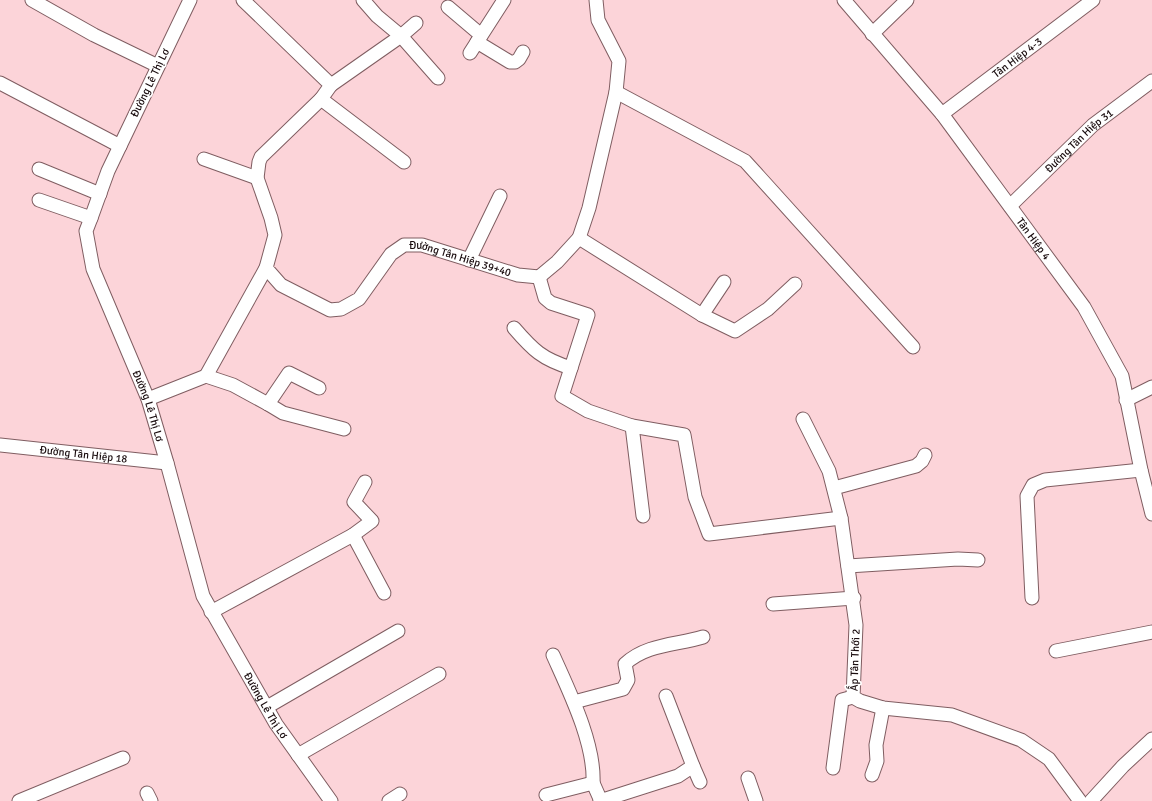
<svg xmlns="http://www.w3.org/2000/svg" width="1152" height="801" font-family="Signika,sans-serif">
<rect width="100%" height="100%" fill="#fcd4d9"/>
<g fill="none" stroke-linecap="round" stroke-linejoin="round">
<g stroke="#7f5d61" stroke-width="15">
<g id="minor">
<path d="M32,0l62,35 64,31"/>
<path id="s1" d="M190,0l-82,171 -17,47 -5,13 7,38 55,130 19,64 36,133 73,128 55,77"/>
<path id="s2" d="M243,0l88,85 -10,14 -60,58 -2,5 -2,16 14,40 4,17 -9,33 15,17 49,25 11,-1 18,-10 32,-45 13,-9h18l96,30 21,2 18,-15 22,-24 10,-30 27,-116 3,-31 -21,-41 -2,-20"/>
<path d="M363,0l14,16 24,20 37,42"/>
<path id="s3" d="M844,0l98,114 142,193 38,69 19,94 11,44"/>
<path d="M448,7l33,28"/>
<path d="M872,34l35,-34"/>
<path d="M477,42l33,20h5l4,-3 4,-7"/>
<path d="M470,53l34,-53"/>
<path d="M0,83l120,63"/>
<path d="M331,85l70,-49 15,-13"/>
<path d="M616,92l129,69 168,186"/>
<path d="M321,99l83,63"/>
<path id="s4" d="M942,114l151,-114"/>
<path d="M204,159l53,19"/>
<path d="M39,169l61,25"/>
<path d="M39,200l52,18"/>
<path id="s5" d="M1010,206l83,-81 59,-44"/>
<path d="M579,238l123,77 33,16 33,-22 27,-25"/>
<path d="M469,260l31,-64"/>
<path d="M539,277l6,21 6,5 37,12 -26,81 26,15 44,15 52,9 11,62 14,37 132,-16"/>
<path d="M702,315l22,-33"/>
<path d="M514,328c19,22 28,31 57,40"/>
<path d="M206,376l60,-108"/>
<path d="M319,388l-30,-15 -21,31 15,9 61,16"/>
<path d="M148,399l58,-23 27,9 35,19"/>
<path d="M1126,400l26,-13"/>
<path d="M803,419l26,52 12,47 15,107 -3,72 7,4 23,7 69,7 69,25 28,19 31,42"/>
<path d="M632,426l11,90"/>
<path id="s6" d="M0,445l167,18"/>
<path d="M834,488l82,-22 6,-5 3,-6"/>
<path d="M353,535l31,58"/>
<path d="M848,566l110,-7 20,1"/>
<path d="M1032,598l-5,-102 6,-11 12,-5 96,-10"/>
<path d="M773,604l81,-6"/>
<path d="M211,612l142,-77 19,-14 -18,-19 11,-20"/>
<path d="M1056,651l96,-19"/>
<path d="M553,655c16,36 42,88 40,128"/>
<path d="M574,702l49,-13 5,-9 -3,-16c21,-20 52,-19 78,-27"/>
<path d="M267,707l131,-76"/>
<path d="M298,755l141,-81"/>
<path d="M693,766l7,16"/>
<path d="M833,768l9,-68 11,-3"/>
<path d="M872,775l5,-14 -1,-16 7,-37"/>
<path d="M748,778l8,23"/>
<path d="M147,793l4,8"/>
<path d="M546,795l47,-12 8,18"/>
<path d="M19,801l104,-43"/>
<path d="M389,801l11,-7"/>
<path d="M600,801l78,-25 15,-10 -27,-70"/>
<path d="M1091,801l32,-35 29,-27"/>
</g>
</g>
<use href="#minor" stroke="#fff" stroke-width="13"/>
</g>
<g text-anchor="middle" dominant-baseline="central" stroke-width="3.5" stroke-linejoin="round" paint-order="stroke">
<g font-size="11" fill="#1a0d0f" stroke="#fff">
<text stroke="none"><textPath href="#s4" startOffset="94">Tân Hiệp 4-3</textPath></text>
<text transform="translate(150 83) rotate(-64)">Đường Lê Thị Lơ</text>
<text stroke="none"><textPath href="#s5" startOffset="95">Đường Tân Hiệp 31</textPath></text>
<text stroke="none"><textPath href="#s3" startOffset="305">Tân Hiệp 4</textPath></text>
<text stroke="none"><textPath href="#s2" startOffset="577">Đường Tân Hiệp 39+40</textPath></text>
<text stroke="none"><textPath href="#s1" startOffset="440">Đường Lê Thị Lơ</textPath></text>
<text stroke="none"><textPath href="#s6" startOffset="84">Đường Tân Hiệp 18</textPath></text>
<text transform="translate(855 660) rotate(-88)">Ấp Tân Thới 2</text>
<text stroke="none"><textPath href="#s1" startOffset="764">Đường Lê Thị Lơ</textPath></text>
</g>
</g>
</svg>
